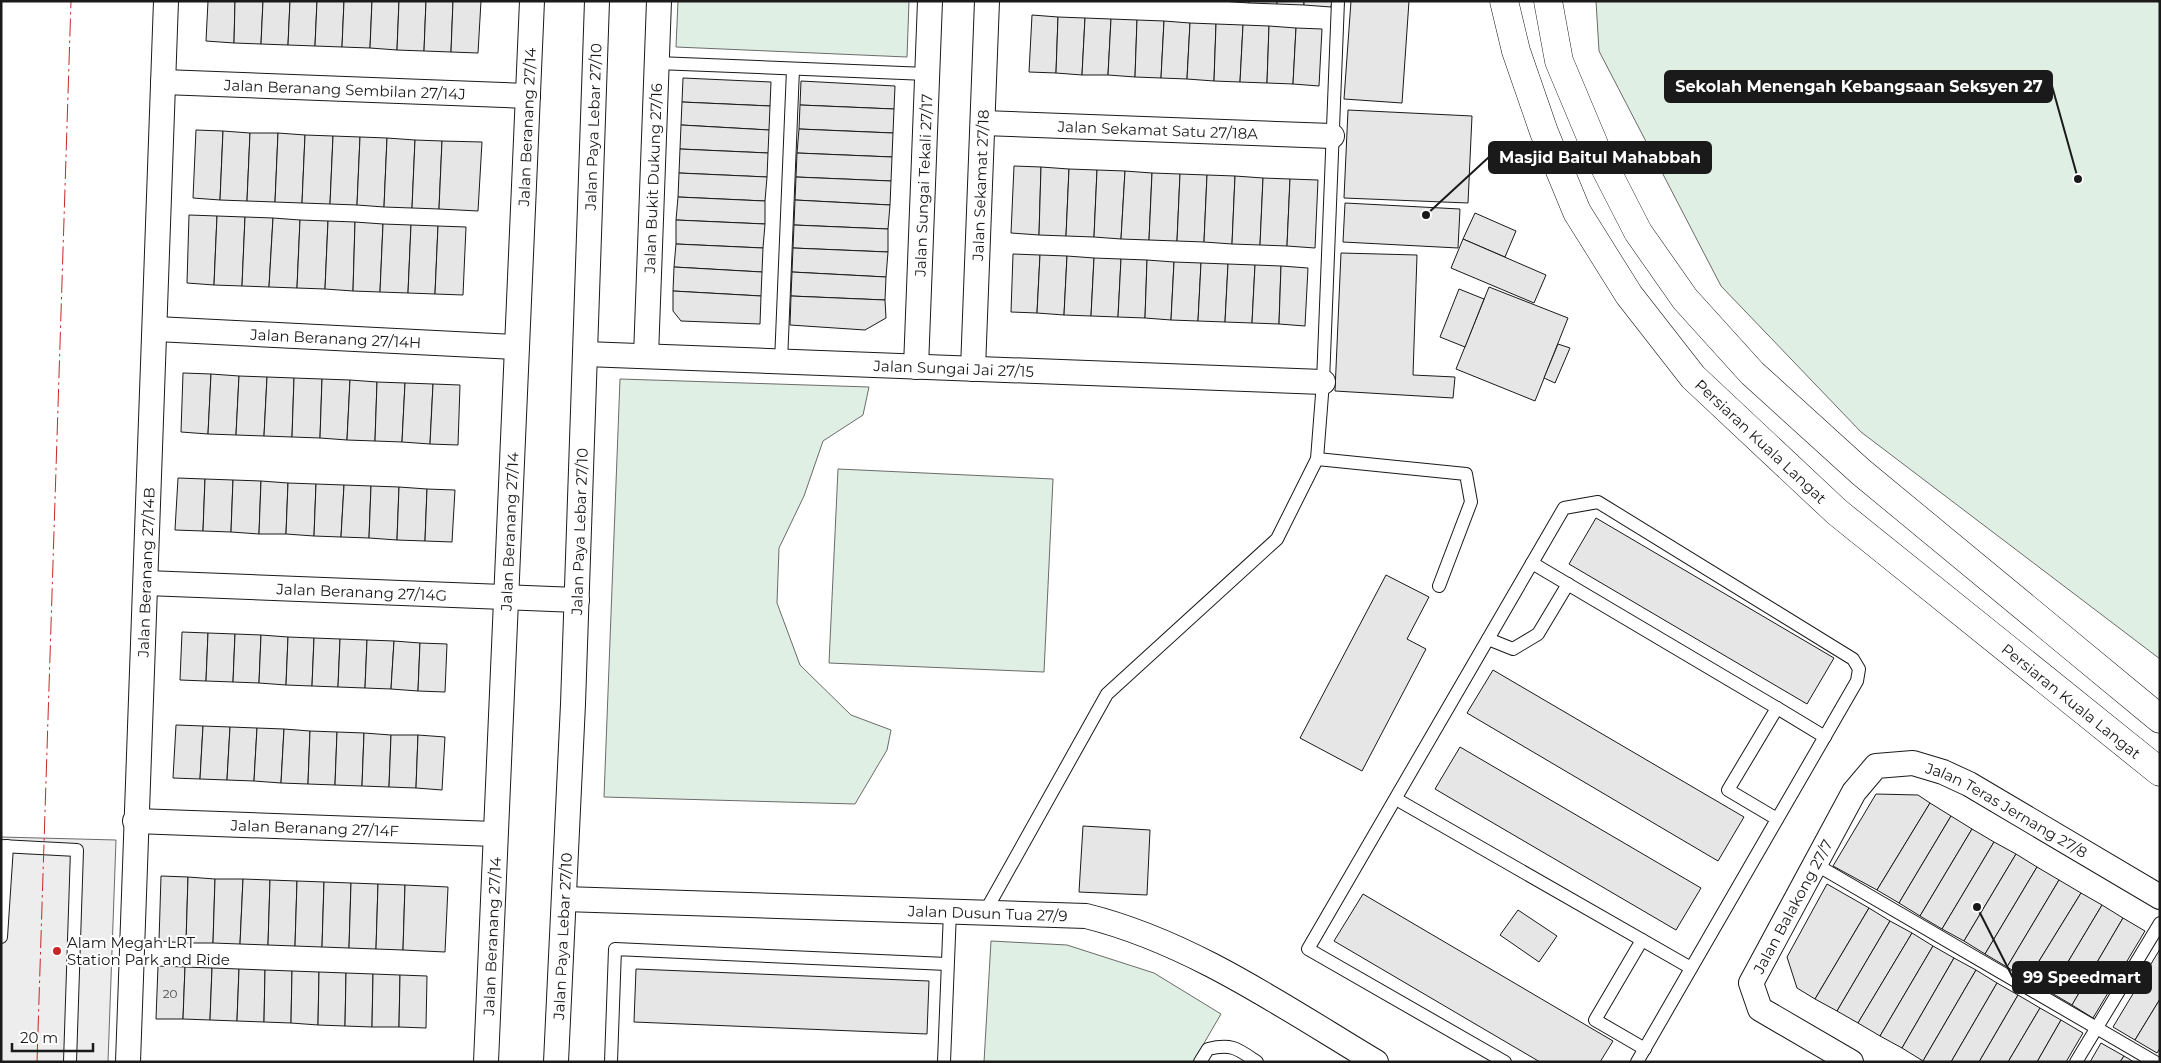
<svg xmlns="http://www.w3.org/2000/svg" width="2161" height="1063" font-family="Montserrat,sans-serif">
<rect width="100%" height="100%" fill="#fff"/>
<g fill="#e0efe3" stroke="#6a6a6a">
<path d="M678,1h231l-2,56 -231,-10z"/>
<path d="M1596,1h564v658l-299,-227 -140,-146 -122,-235z"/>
<path d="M620,379l249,8 -6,28 -40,26 -19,55 -25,52 -2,55 23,62 51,50 40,15 -4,20 -32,54 -251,-7z"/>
<path d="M838,469l215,10 -9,193 -215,-9z"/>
<path d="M991,941l76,4 87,28 67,41 -28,48h-209z"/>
</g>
<path fill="#ededed" stroke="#6a6a6a" d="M1,837l115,3 -8,222h-107z"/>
<g fill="#e6e6e6" stroke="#1a1a1a">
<path d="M208,1h27l-1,42 -28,-2z"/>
<path d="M235,1h28l-2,43 -27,-1z"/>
<path d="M263,1h27l-2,44 -27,-1z"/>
<path d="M290,1h27l-2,45 -27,-1z"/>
<path d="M317,1h27l-2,46 -27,-1z"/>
<path d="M344,1h28l-2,47 -28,-1z"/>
<path d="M372,1h27l-2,49 -27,-2z"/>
<path d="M399,1h27l-2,50 -27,-1z"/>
<path d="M426,1h27l-2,51 -27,-1z"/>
<path d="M453,1h28l-3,52 -27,-1z"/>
<path d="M1221,1h28v2z"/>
<path d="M1249,1h28v3l-28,-1z"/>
<path d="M1277,1h27v4l-27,-1z"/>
<path d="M1304,1h28l-1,6 -27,-2z"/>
<path d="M1351,1h58l-7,102 -58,-4z"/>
<path d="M1032,15l26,2 -2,56 -27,-1z"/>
<path d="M1058,17l27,1 -3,57 -26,-2z"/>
<path d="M1085,18l26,1 -3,56h-26z"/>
<path d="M1111,19l26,1 -2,57 -27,-2z"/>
<path d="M1137,20l27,1 -3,57 -26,-1z"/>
<path d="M1164,21l26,2 -3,56 -26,-1z"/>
<path d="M1190,23l26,1 -2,57 -27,-2z"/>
<path d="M1216,24l27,1 -3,57 -26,-1z"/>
<path d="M1243,25l26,1 -2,57 -27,-1z"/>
<path d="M1269,26l27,2 -3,56 -26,-1z"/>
<path d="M1296,28l26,1 -3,57 -26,-2z"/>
<path d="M683,78l88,4 -1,24 -88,-4z"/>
<path d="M801,81l94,5 -1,23 -94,-4z"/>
<path d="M682,102l88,4 -1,24 -88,-5z"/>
<path d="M800,105l94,4 -1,24 -94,-4z"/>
<path d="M1348,110l124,6 -4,87 -124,-5z"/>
<path d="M681,125l88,5 -1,23 -88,-4z"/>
<path d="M799,129l94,4 -1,24 -95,-4z"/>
<path d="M196,130l27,1 -3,69 -27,-2z"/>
<path d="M223,131l27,2 -3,68 -27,-1z"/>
<path d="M250,133h28l-3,69 -28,-1z"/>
<path d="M278,133l27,2 -3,68 -27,-1z"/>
<path d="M305,135l28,1 -3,68 -28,-1z"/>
<path d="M333,136l27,1 -3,68 -27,-1z"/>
<path d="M360,137l27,1 -3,69 -27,-2z"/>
<path d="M387,138l28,2 -3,68 -28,-1z"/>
<path d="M415,140l27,1 -3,68 -27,-1z"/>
<path d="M442,141l40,1 -4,69 -39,-2z"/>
<path d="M680,149l88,4 -1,24 -88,-4z"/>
<path d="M797,153l95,4 -1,24 -95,-4z"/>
<path d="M1014,166l27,1 -2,68 -28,-2z"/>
<path d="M1041,167l28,2 -3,67 -27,-1z"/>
<path d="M1069,169l28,1 -3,67 -28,-1z"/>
<path d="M1097,170l28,1 -4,68 -27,-2z"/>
<path d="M1125,171l27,2 -3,67 -28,-1z"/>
<path d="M679,173l88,4 -2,24 -87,-4z"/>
<path d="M1152,173l28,1 -3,67 -28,-1z"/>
<path d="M1180,174l27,1 -3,67 -27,-1z"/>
<path d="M1207,175l28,1 -3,68 -28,-2z"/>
<path d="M1235,176l28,2 -3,67 -28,-1z"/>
<path d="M796,177l95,4 -1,24 -95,-5z"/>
<path d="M1263,178l27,1 -3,67 -27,-1z"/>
<path d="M1290,179l28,1 -3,68 -28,-2z"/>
<path d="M678,197l87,4v23l-89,-4z"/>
<path d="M795,200l95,5 -2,24 -94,-4z"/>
<path d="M1345,203l115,6 -2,39 -115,-6z"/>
<path d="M1475,213l41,18 -11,26 -42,-18z"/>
<path d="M189,215l28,1 -3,69 -27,-2z"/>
<path d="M217,216l28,1 -3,69 -28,-1z"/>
<path d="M245,217l28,1 -4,69 -27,-1z"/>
<path d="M273,218l27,2 -3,68 -28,-1z"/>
<path d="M300,220l28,1 -3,68 -28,-1z"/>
<path d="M676,220l89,4 -2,24 -87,-4z"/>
<path d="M328,221l27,1 -2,69 -28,-2z"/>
<path d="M355,222l28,2 -3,68 -27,-1z"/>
<path d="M383,224l28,1 -3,68 -28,-1z"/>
<path d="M411,225l27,1 -3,68 -27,-1z"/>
<path d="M794,225l94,4v23l-95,-4z"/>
<path d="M438,226l28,1 -3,68 -28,-1z"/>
<path d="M1463,239l83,36 -12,28 -83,-35z"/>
<path d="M676,244l87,4 -1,24 -88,-5z"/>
<path d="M793,248l95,4 -2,25 -94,-5z"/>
<path d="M1341,253l76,2 -4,120 42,2 -2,21 -118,-7z"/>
<path d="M1013,254l27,1 -3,58 -26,-1z"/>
<path d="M1040,255l27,1 -3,59 -27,-2z"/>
<path d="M1067,256l27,2 -3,58 -27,-1z"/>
<path d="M1094,258l27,1 -3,58 -27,-1z"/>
<path d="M1121,259l26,1 -2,58 -27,-1z"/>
<path d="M1147,260l27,2 -3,58 -26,-2z"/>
<path d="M1174,262l27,1 -3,58 -27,-1z"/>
<path d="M1201,263l27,1 -3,58 -27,-1z"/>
<path d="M1228,264l27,1 -3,58 -27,-1z"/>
<path d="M1255,265l26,1 -2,58 -27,-1z"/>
<path d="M1281,266l27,2 -3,58 -26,-2z"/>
<path d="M674,267l88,5 -1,24 -88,-5z"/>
<path d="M792,272l94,5 -1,23 -94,-4z"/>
<path d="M1489,287l79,31 -33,83 -79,-32z"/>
<path d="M1459,289l25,10 -19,48 -25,-10z"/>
<path d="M673,291l88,5 -1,28 -79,-3 -8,-10z"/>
<path d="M791,296l94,4 1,18 -21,12 -75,-5z"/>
<path d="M1558,344l12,4 -15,35 -11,-5z"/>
<path d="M183,373l28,1 -3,60 -27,-2z"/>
<path d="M211,374l28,2 -3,59 -28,-1z"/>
<path d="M239,376l28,1 -3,59 -28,-1z"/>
<path d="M267,377l27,1 -2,59 -28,-1z"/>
<path d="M294,378l28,1 -2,59 -28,-1z"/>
<path d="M322,379l28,1 -3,60 -27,-2z"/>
<path d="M350,380l27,2 -2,59 -28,-1z"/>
<path d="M377,382l28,1 -3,59 -27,-1z"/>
<path d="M405,383l28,1 -3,60 -28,-2z"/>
<path d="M433,384l27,1 -2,60 -28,-1z"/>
<path d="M178,478l27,1 -2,52 -28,-1z"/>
<path d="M205,479l28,1 -2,52 -28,-1z"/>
<path d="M233,480l28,1 -2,53 -28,-2z"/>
<path d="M261,481l27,2 -2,51h-27z"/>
<path d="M288,483l28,1 -2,52 -28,-2z"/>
<path d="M316,484l28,1 -3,52 -27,-1z"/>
<path d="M344,485l27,1 -2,52 -28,-1z"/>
<path d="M371,486l28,1 -2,53 -28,-2z"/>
<path d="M399,487l28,2 -2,52 -28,-1z"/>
<path d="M427,489l28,1 -3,52 -27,-1z"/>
<path d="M1596,518l238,140 -27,46 -238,-140z"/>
<path d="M1386,575l43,22 -22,42 19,10 -64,122 -62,-33z"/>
<path d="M182,632l26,1 -2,48 -26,-1z"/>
<path d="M208,633l27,1 -2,48 -27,-1z"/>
<path d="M235,634l26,1 -2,48 -26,-1z"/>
<path d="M261,635l27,2 -2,48 -27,-2z"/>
<path d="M288,637l26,1 -2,48 -26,-1z"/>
<path d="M314,638l26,1 -2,48 -26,-1z"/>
<path d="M340,639l27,1 -2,48 -27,-1z"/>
<path d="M367,640l27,1 -3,48 -26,-1z"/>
<path d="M394,641l26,2 -2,48 -27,-2z"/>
<path d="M420,643l27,1 -2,48 -27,-1z"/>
<path d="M1493,670l251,147 -26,44 -251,-148z"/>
<path d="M176,725l27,1 -3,53 -27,-1z"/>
<path d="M203,726l27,1 -3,53 -27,-1z"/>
<path d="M230,727l27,1 -3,53 -27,-1z"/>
<path d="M257,728l27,1 -3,54 -27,-2z"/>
<path d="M284,729l26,2 -2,53 -27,-1z"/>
<path d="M310,731l27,1 -2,53 -27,-1z"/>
<path d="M337,732l27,1 -2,53 -27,-1z"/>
<path d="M364,733l27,2 -2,52 -27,-1z"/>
<path d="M391,735h27l-2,53 -27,-1z"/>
<path d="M418,735l27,2 -3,53 -26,-2z"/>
<path d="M1460,747l241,141 -25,42 -241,-141z"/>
<path d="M1876,794l42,1 12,8 -53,87 -44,-24z"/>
<path d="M1930,803l21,13 -52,87 -22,-13z"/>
<path d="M1951,816l21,13 -52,87 -21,-13z"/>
<path d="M1083,826l67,4 -3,65 -68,-3z"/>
<path d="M1972,829l22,13 -52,87 -22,-13z"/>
<path d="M1994,842l22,12 -52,87 -22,-12z"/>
<path d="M2016,854l21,13 -52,87 -21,-13z"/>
<path d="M2037,867l22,13 -52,87 -22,-13z"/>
<path d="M161,876l27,1 -2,66 -27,-2z"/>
<path d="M188,877l27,2 -2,64h-27z"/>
<path d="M215,879h28l-3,65 -27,-1z"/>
<path d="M243,879l27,1 -2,65 -28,-1z"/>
<path d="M270,880l27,1 -2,65 -27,-1z"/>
<path d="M2059,880l22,13 -53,86 -21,-12z"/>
<path d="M297,881l27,1 -2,65 -27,-1z"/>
<path d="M324,882l27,1 -2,65 -27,-1z"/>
<path d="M351,883l27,1 -2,65 -27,-1z"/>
<path d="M378,884l27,1 -2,65 -27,-1z"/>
<path d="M1827,884l42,24 -54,91 -18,-11 -10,-31z"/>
<path d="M405,885l43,2 -3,65 -42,-2z"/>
<path d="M2081,893l21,12 -52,87 -22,-13z"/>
<path d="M1363,894l250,147 -13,21h-60l-206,-121z"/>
<path d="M2102,905l21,13 -51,87 -22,-13z"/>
<path d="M1869,908l21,13 -53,90 -22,-12z"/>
<path d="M1518,910l39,26 -18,26 -39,-27z"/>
<path d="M2123,918l22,13 -52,87 -21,-13z"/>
<path d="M1890,921l22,12 -54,90 -21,-12z"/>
<path d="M1912,933l21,13 -53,90 -22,-13z"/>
<path d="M1933,946l21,12 -52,90 -22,-12z"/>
<path d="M2160,949v50l-25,41 -22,-13z"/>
<path d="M1954,958l22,12 -53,91 -21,-13z"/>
<path d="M158,966l27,1 -2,52h-27z"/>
<path d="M185,967l27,1 -2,52 -27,-1z"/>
<path d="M212,968l27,1 -2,52 -27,-1z"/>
<path d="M239,969l26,1 -1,52 -27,-1z"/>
<path d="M636,969l293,12 -2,53 -293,-12z"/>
<path d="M265,970l27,1 -1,52 -27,-1z"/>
<path d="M1976,970l21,13 -46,79h-26l-2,-1z"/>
<path d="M292,971l27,1 -1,53 -27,-2z"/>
<path d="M319,972l27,1 -1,53 -27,-1z"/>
<path d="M346,973l27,1 -1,53 -27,-1z"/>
<path d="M373,974l27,1 -1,52h-27z"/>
<path d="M400,975l27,1 -1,52 -27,-1z"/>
<path d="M1997,983l21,12 -39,67h-28z"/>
<path d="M2018,995l22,13 -32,54h-29z"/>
<path d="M2160,999v49l-3,5 -22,-13z"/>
<path d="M2040,1008l21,12 -24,42h-29z"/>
<path d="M2061,1020l22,13 -17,29h-29z"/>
<path d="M2101,1043l23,13 -4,6h-30z"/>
<path d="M2124,1056l10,6h-14z"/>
</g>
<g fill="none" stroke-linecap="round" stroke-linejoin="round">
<g stroke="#1a1a1a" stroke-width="14">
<g id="lane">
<path d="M657,63l270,11"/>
<path d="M781,362l12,-293"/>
<path d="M1317,459l149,15 5,28 -32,84"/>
<path d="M1532,563l245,145 -49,82 49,29"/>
<path d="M1488,639l25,10 25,-15 30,-50"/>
<path d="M1777,708l48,29"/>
<path d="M1396,799l295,169"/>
<path d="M1,846l76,4 -7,212"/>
<path d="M1815,864l340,198"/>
<path d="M985,912l122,-218 170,-155 40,-80 6,-77 15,-381"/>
<path d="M1,937l6,-91"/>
<path d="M1642,940l-47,80 50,29"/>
<path d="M611,1062l4,-113 332,15"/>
<path d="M944,1062l6,-151"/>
<path d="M1200,1062l8,-13c24,-6 30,0 49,13"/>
<path d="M1505,1062l-197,-113 256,-441 34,-6 255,157 6,10 -2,12 -220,381"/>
<path d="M2076,1062l84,-139"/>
</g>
</g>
<g stroke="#1a1a1a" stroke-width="26">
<g id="street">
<path id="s1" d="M163,82l365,14"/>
<path id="s2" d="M983,123l349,13"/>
<path id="s3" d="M156,329l361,18"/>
<path id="s4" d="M585,354l738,28"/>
<path id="s5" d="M646,356l13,-355"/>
<path id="s6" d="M916,367l14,-366"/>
<path id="s7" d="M973,369l14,-368"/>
<path id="s8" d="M146,583l431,17"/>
<path id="s9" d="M135,821l360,13"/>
<path id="s10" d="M564,899l522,17c105,26 198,91 290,146"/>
<path id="s11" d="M128,1062l38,-1061"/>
<path id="s12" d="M486,1062l46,-1061"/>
<path id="s13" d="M556,1062l17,-358 24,-703"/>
<path id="s14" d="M1851,1062l-91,-53 -9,-26 103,-191 22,-26 37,-3 30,9 26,12 191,113"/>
</g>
</g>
<g stroke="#1a1a1a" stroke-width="29">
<g id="primary">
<path id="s15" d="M1504,1l12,50 28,81 33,80 52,83 64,82 144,135 323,260"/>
<path d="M1548,1l11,60 39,93 40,78 47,67 67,74 109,99 299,247"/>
</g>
</g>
<use href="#lane" stroke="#fff" stroke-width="12"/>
<use href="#street" stroke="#fff" stroke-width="24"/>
<use href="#primary" stroke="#fff" stroke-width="28"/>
<path stroke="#c62828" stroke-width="1" stroke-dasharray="18 4 2.5 4" stroke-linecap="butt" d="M37,1062l34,-1061"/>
</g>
<circle fill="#c62828" stroke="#fff" stroke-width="2" cx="57" cy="951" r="5"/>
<g text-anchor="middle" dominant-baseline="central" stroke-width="4" stroke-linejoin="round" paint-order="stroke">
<g font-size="12" fill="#4d4d4d">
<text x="170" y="993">20</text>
</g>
<g font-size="15" fill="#1a1a1a" stroke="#fff">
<text stroke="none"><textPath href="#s1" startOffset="182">Jalan Beranang Sembilan 27/14J</textPath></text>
<text stroke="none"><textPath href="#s12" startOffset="936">Jalan Beranang 27/14</textPath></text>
<text stroke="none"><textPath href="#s13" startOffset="936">Jalan Paya Lebar 27/10</textPath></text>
<text stroke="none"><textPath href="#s2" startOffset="175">Jalan Sekamat Satu 27/18A</textPath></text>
<text stroke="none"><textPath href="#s5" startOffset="178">Jalan Bukit Dukung 27/16</textPath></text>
<text stroke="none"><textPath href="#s6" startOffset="182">Jalan Sungai Tekali 27/17</textPath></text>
<text stroke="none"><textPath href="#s7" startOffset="184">Jalan Sekamat 27/18</textPath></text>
<text stroke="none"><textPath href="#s3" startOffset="180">Jalan Beranang 27/14H</textPath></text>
<text stroke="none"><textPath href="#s4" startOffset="369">Jalan Sungai Jai 27/15</textPath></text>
<text stroke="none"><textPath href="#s15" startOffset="519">Persiaran Kuala Langat</textPath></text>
<text stroke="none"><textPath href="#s12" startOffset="531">Jalan Beranang 27/14</textPath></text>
<text stroke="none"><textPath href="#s13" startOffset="531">Jalan Paya Lebar 27/10</textPath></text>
<text stroke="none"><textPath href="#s11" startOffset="490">Jalan Beranang 27/14B</textPath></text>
<text stroke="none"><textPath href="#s8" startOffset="216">Jalan Beranang 27/14G</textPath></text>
<text stroke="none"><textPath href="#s15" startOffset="924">Persiaran Kuala Langat</textPath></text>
<text stroke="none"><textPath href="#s14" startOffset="526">Jalan Teras Jernang 27/8</textPath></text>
<text stroke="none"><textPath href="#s9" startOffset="180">Jalan Beranang 27/14F</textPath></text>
<text stroke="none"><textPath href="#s14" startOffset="220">Jalan Balakong 27/7</textPath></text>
<text stroke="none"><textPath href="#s10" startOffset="424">Jalan Dusun Tua 27/9</textPath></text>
<text stroke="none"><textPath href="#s12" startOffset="126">Jalan Beranang 27/14</textPath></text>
<text stroke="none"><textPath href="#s13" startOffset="126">Jalan Paya Lebar 27/10</textPath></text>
</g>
<g font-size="15" fill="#1a1a1a" stroke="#fff" text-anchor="start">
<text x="67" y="942">Alam Megah LRT<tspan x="67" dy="17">Station Park and Ride</tspan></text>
</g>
</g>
<path fill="none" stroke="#1a1a1a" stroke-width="2" d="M2078 179L2052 86M1426 215L1489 157M1977 907L2013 978"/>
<g fill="#1a1a1a" stroke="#fff" stroke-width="2">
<circle cx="2078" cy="179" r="5"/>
<circle cx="1426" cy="215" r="5"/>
<circle cx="1977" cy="907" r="5"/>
</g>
<g fill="#1a1a1a" stroke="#1a1a1a" stroke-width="2">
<rect x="1665" y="71" width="387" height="31" rx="5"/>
<rect x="1489" y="142" width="222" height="31" rx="5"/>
<rect x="2013" y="962" width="138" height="31" rx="5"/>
</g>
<g font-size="16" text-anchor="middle" font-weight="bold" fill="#fff">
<text x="1859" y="92">Sekolah Menengah Kebangsaan Seksyen 27</text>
<text x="1600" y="163">Masjid Baitul Mahabbah</text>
<text x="2082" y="983">99 Speedmart</text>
</g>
<rect width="2161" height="1063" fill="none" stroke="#1a1a1a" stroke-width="5"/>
<path d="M12 1043v8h81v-8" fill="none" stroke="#1a1a1a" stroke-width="2.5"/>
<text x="20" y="1043" font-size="15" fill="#1a1a1a" stroke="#ffffff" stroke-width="4" paint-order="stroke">20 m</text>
</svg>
